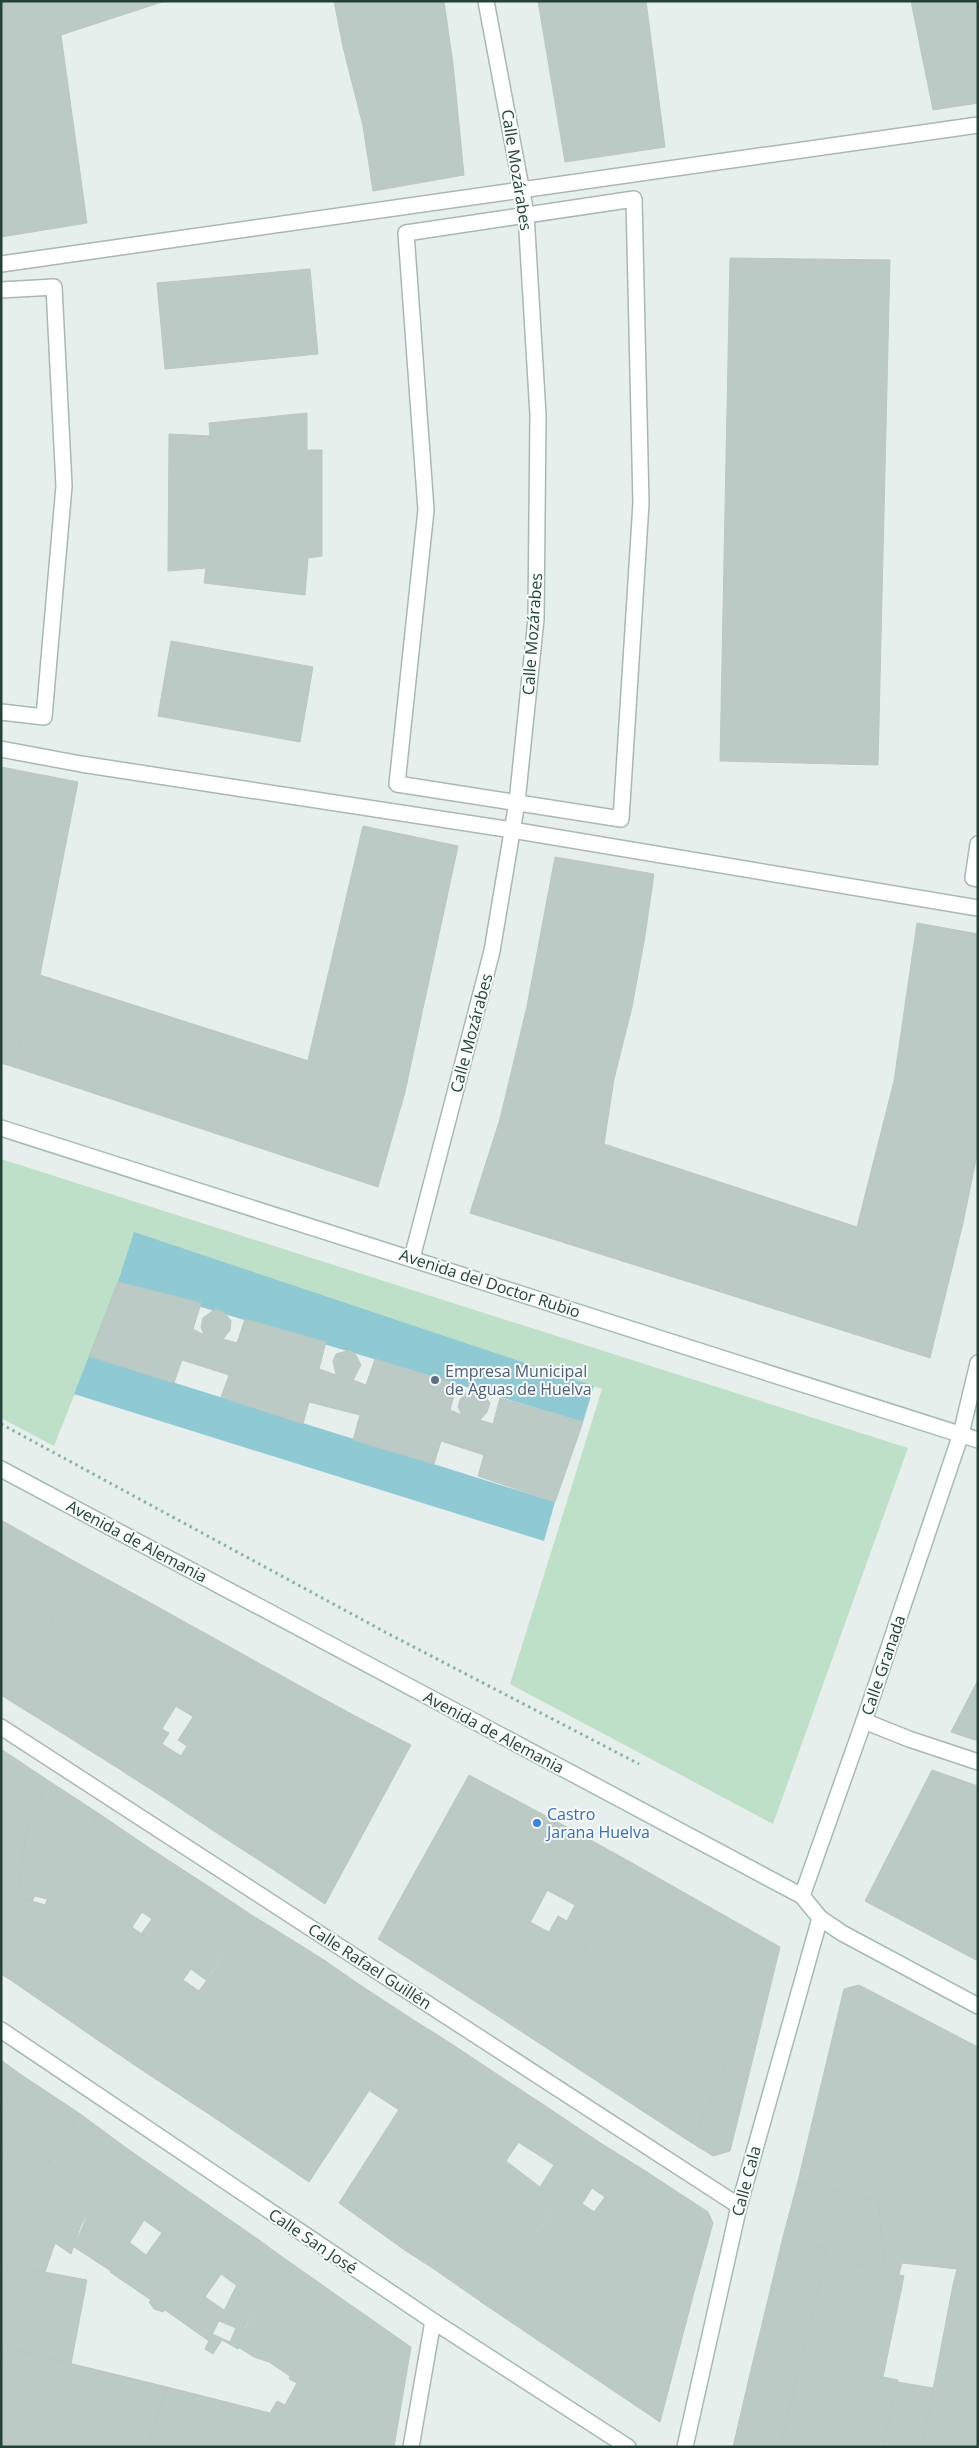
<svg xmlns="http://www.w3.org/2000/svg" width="979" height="2448" font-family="'Open Sans',sans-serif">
<rect width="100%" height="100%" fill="#e6efeb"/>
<path fill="#bfe0c8" d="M1,1159l907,289 -135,376 -263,-140 92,-295 -468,-145 -80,202 -53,-28z"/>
<g fill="#8ec9d4">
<path d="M134,1232l460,154 -11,36 -465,-140z"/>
<path d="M89,1356l466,146 -11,39 -470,-147z"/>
</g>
<g fill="#bbcac4" stroke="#b8c9c2">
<path d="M1,1h164l-104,34 26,188 -86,14z"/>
<path d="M334,1h110l9,63 11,111 -91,16 -10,-65 -20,-79z"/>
<path d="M538,1h108l19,146 -100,15z"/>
<path d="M911,1h67v102l-45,7z"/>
<path d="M730,258l160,2 -12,505 -158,-4z"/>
<path d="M310,269l8,85 -153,15 -8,-86z"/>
<path d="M307,413v37h15v106l-14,2 -3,37 -101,-12 2,-15 -38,3 1,-137 41,2 -1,-13z"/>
<path d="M171,641l142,26 -13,75 -142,-26z"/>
<path d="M1,767l77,15 -38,193 -26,92 -13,-4z"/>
<path d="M363,826l95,20 -53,246 -97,-32z"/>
<path d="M555,857l99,17 -9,62 -13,71 -18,72 -10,65 253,83 37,-146 23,-158 61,11v216l-15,73 -33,135 -460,-145 30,-94 27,-113z"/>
<path d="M40,975l365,117 -27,95 -364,-120z"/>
<path d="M118,1282l83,21 -8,26 11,6 -3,-8 2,-9 12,-9 9,3 7,9 -1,9 -7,9 14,4 8,-24 81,23 -7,27 17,6 -3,-14 3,-7 14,-4 6,5 5,10 -8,15 13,5 9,-26 82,25 -7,26 12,5 -4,-8 2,-7 4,-6 13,-4 7,5 6,8 -3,9 -7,8 13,4 7,-26 83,24 -28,80 -77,-26 6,-21 -43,-14 -7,23 -81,-24 7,-25 -51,-13 -6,22 -82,-27 8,-22 -47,-15 -8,23 -85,-27z"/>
<path d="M1,1520l80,45 -61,120 -11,15 -8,-5z"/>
<path d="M81,1565l57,31 -30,54 -57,-28z"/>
<path d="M138,1596l162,90 -37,73 -18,-8 2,-3 -89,-52 -42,71 -54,-34z"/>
<path d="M51,1622l57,28 -46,83 -53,-33z"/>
<path d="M978,1680v61l-27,-9z"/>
<path d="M300,1686l57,31 -83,153 -51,-33z"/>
<path d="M158,1696l18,10 -14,23 7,4 -7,11 19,12 6,-10 -9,-6 15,-23 18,10 -42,74 -53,-34z"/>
<path d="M357,1717l54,28 -86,159 -51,-34z"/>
<path d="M211,1727l36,21 -2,3 18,8 -40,78 -54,-36z"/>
<path d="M1,1749l48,32 -21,43 -8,55 2,19 23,7 6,-14 8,5 -2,4 3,3 -51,76 -8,-5z"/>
<path d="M932,1770l46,16v175l-113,-60z"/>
<path d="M469,1775l109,58 -46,86 -108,-63z"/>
<path d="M49,1781l49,32 -39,77 -6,-1 -6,10 -12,-3 -3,5 -10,-3 -2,-19 8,-55z"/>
<path d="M98,1813l50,34 -39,64 -13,15 -39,-26 2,-4 -8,-5 2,-2 6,1z"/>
<path d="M578,1833l54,30 -48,88 -35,-19 9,-16 9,5 8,-16 -28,-15z"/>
<path d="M148,1847l60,39 -45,63 -22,-15 11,-15 -10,-7 -10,15 -23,-16z"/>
<path d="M424,1856l108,63 -48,88 -106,-68z"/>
<path d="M632,1863l148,84 -26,107 -19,-12 -2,4 -78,-51 1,-2 -2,-1 -7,10 -18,-11 5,-8 -50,-32z"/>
<path d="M208,1886l42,28 -44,66 -43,-31z"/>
<path d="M60,1900l36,26 -52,77 -35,-24 51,-76z"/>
<path d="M109,1911l54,38 -64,92 -55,-38 52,-77z"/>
<path d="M250,1914l47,29 -40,57 -43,-30z"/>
<path d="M530,1922l54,29 -48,90 -52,-34z"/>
<path d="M297,1943l30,19 -55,80 -31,-22z"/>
<path d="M163,1949l28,20 -8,11 16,11 -57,79 -43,-29z"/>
<path d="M584,1951l50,32 -5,8 18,11 7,-10 37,27 -50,91 -105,-69z"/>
<path d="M327,1962l30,21 -41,57 -30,-19z"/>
<path d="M214,1970l43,30 -71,99 -44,-29z"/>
<path d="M357,1983l58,38 -106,161 -91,-62 68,-99 30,19z"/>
<path d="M859,1985l119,62v243l-25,-5 4,-16 -55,-6 -3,11 -14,-3 -7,-70 -80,-20 46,-192z"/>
<path d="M691,2019l42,27 -41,97 -51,-33z"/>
<path d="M241,2020l31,22 -54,78 -32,-21z"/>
<path d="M415,2021l29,18 -45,71 -29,-19z"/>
<path d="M444,2039l74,49 -36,55 -73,-49z"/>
<path d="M735,2042l19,12 -24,97 -17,5 -21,-13z"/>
<path d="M1,2060l19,14 -18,34h-1z"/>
<path d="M20,2074l59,39 -26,51 -32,-15 -3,8 -16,1 -1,-50z"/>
<path d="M518,2088l26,17 -51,75 -25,-17z"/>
<path d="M409,2094l73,49 -76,108 -67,-48z"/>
<path d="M544,2105l55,37 -57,82 -55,-36 19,-27 34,26 14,-22 -36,-23z"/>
<path d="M79,2113l46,34 -44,78 -10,29 -16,-11 -10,29 -19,-3 12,-34 -11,-2 14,-42z"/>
<path d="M1,2132l1,26 16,-1 3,-8 32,15 -12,27 -14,42 11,2 -12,34 -25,-5z"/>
<path d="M599,2142l48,30 -35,52 -18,-12 11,-15 -13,-9 -10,16 -17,-12z"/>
<path d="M125,2147l46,32 -60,92 -37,-24 18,-43z"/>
<path d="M468,2163l25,17 -59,89 -28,-18z"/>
<path d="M647,2172l61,40 5,11 -20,73 -67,-45 3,-6 -22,-15z"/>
<path d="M171,2179l88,61 -23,45 -15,-11 -16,23 19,13 -15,31 -44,-31 -2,2 -9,-3 -5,-7 2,-2 -41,-28 20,-29 16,12 16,-22 -18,-13z"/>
<path d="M798,2181l80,20 7,70 -59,-14 -2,-1 2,-8 -43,-11z"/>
<path d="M487,2188l55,36 -55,82 -53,-37z"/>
<path d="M565,2192l47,32 -79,113 -46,-31z"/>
<path d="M607,2230l22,15 -3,6 30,20 -66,104 -57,-38z"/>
<path d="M783,2237l43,11 -2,8 2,1 -31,128 -45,-11z"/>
<path d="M259,2240l22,16 -15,24 -21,47 -7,22 -16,-9 -9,14 -8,-5 7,-15 18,8 6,-14 -17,-7z"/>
<path d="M281,2256l64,45 -55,75 -21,-14 -15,-5 -16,-10 28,-67z"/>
<path d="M826,2257l78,19 -21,101 15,3 -15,67h-103z"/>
<path d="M1,2264l86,16 -16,84 -64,-16 -6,17z"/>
<path d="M656,2271l37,25 -33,126 -70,-47z"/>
<path d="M953,2285l25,5v157h-56z"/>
<path d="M345,2301l66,46 -17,100h-246l19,-60 103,26 7,-12 8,4 12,-22 -8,-4 1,-3z"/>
<path d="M7,2348l160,39 -19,60h-147v-82z"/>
<path d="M750,2374l45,11 -15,62h-47z"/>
<path d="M897,2382l36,6 -11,59h-39z"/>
</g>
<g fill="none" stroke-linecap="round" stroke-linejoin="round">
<g stroke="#a8b8b2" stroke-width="18">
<g id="lane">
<path d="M634,199l7,304 -20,316 -224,-35 29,-274 -20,-277z"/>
<path d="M1,290l53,-3 10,199 -20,231 -43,-5"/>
<path d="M978,844l-5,34 5,1"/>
</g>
</g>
<g stroke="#a8b8b2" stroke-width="18">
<g id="street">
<path d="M1,264l977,-139"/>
<path d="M1,749l80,15 431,66 466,78"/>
<path d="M412,1258l80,-307 25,-149 19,-183 2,-204 -12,-201 -40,-213"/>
<path d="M961,1434l17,-71"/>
<path d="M864,1721l45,18 69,23"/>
<path d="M1,1727l738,479"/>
<path d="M411,2447l22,-126"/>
</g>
</g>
<g stroke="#a4bbb3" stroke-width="18">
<g id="secondary">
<path d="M1,1128l977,312"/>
<path d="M1,1469l801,427 18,22 22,15 136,73"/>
<path d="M802,1896l62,-175 97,-287"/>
<path d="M1,2030l432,291 195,126"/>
<path d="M685,2447l54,-241 81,-288"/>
</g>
</g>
<path stroke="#86b3a5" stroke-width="3" stroke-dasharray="2.5 4" stroke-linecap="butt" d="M1,1424l384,208 254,132"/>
<use href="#lane" stroke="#fff" stroke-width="15"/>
<use href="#street" stroke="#fff" stroke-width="15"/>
<use href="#secondary" stroke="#fff" stroke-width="15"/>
</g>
<circle fill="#5c6f8a" stroke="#f7fbf9" stroke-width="2" cx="435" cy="1380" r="5"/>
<circle fill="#3f7fe0" stroke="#f7fbf9" stroke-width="2" cx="537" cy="1823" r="5"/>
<g text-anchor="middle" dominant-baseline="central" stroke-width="4" stroke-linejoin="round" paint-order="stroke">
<g font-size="16" fill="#24423a" stroke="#f7fbf9">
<text transform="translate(517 170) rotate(81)">Calle Mozárabes</text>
<text transform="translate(532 634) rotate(-86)">Calle Mozárabes</text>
<text transform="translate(471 1033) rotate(-75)">Calle Mozárabes</text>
<text transform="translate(490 1283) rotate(18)">Avenida del Doctor Rubio</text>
<text transform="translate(137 1541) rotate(28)">Avenida de Alemania</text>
<text transform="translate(883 1665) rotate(-71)">Calle Granada</text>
<text transform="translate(494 1732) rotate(28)">Avenida de Alemania</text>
<text transform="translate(370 1966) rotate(33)">Calle Rafael Guillén</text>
<text transform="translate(746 2181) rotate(-75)">Calle Cala</text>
<text transform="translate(313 2241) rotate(34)">Calle San José</text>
</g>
<g font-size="16" fill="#4e5e75" stroke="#f7fbf9" text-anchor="start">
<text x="445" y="1371">Empresa Municipal<tspan x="445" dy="18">de Aguas de Huelva</tspan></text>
</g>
<g font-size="16" fill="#366cbe" stroke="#f7fbf9" text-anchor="start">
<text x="547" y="1814">Castro<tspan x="547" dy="18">Jarana Huelva</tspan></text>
</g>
</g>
<rect width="979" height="2448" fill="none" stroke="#24423a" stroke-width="5"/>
</svg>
